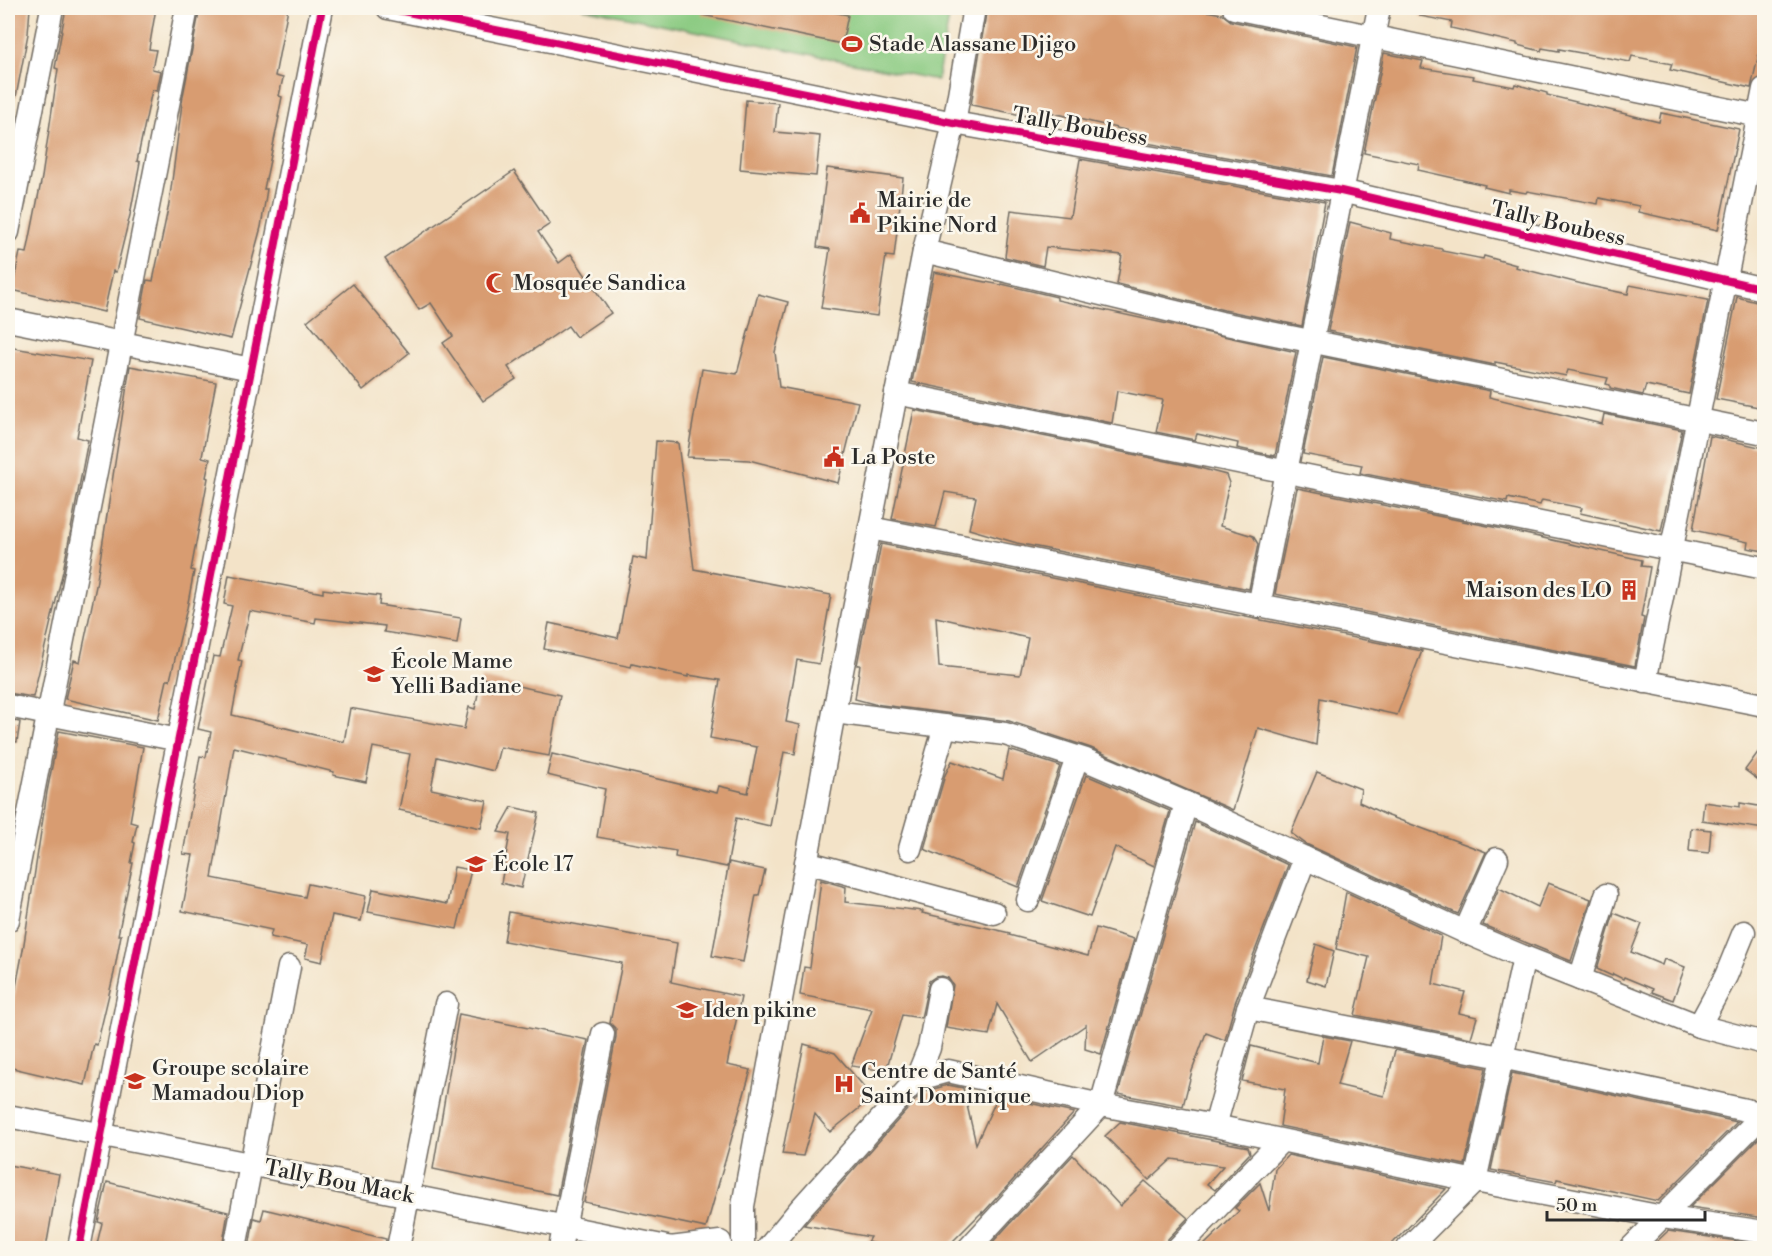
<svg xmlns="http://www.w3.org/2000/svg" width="1772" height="1256" font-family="'Libre Bodoni',serif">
<rect width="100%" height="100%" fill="#fbf7ec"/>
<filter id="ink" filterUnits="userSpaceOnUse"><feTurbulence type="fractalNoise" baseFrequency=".0167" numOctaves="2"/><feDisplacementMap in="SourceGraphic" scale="12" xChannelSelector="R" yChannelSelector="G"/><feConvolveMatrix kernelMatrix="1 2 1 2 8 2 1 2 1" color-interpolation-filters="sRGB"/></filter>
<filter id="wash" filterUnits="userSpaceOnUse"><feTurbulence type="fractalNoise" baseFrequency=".008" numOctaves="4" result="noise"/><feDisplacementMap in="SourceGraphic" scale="24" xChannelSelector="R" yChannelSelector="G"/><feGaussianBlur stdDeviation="1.35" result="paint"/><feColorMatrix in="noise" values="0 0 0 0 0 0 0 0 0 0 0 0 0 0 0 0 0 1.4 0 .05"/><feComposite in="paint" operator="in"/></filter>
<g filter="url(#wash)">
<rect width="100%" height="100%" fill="#f3e3c8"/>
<path fill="#8aca81" stroke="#5a7a56" stroke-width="1.5" d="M582,8h369l-14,72z"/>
<g id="blocks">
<g fill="#d89c71" fill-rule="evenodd">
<path d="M8,8h22l-2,26 -12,63 -8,-1z"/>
<path d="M66,8h90l-7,41 7,1 -4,19 9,2 -4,20 -5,-1 -15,71 3,1 -10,53 -14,57 -3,-1 -9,41 -92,-22 8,-38 7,1 15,-76 16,-108 -3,-1z"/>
<path d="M200,8h88l-13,68 8,2 -4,18 3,1 -4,20h1l-15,72h3l-6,38 -30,112 -91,-21 7,-38 6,1 16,-77 14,-108z"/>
<path d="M702,8h111l35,7 -6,29 -140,-29z"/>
<path d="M987,8h203l32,6 9,7 126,26 -25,129 -191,-34 1,-8 -93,-22 -2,8 -76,-15z"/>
<path d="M1421,8h161l24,4 2,-4h156v23l-13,57 -81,-18 2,-6 -40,-8 -2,6 -71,-13v2l-17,-3 -1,3 -24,-6v-2l-66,-15 1,-6 -32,-6z"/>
<path d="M1384,53l39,8 -2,7 53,8 -1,3 41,8 1,-3 32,9v2l112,27 2,-9 78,16 -21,101 -80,-18 1,-6 -40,-8 -1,6 -71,-13 -1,2 -17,-3v3l-25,-6 1,-2 -67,-15 1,-6 -55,-11z"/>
<path d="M746,100l32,3 -3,29 45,4 -4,40 -76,-7z"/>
<path d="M1080,159l245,43 -23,124 -78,-16 -107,-26 5,-29 -76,-8 -3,19 -38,-9 6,-47 59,7z"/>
<path d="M827,168l76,10 -9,79 -8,-1 -9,60 -56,-8 9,-59 -13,-2z"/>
<path d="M514,171l36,53 -12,8 21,31 12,-9 40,59 -35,24 -8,-11 -60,41 8,12 -33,22 -40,-58 10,-7 -22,-33 -12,7 -34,-51z"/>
<path d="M1350,222l41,11 -1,6 52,10v2l41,8 1,-3 32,9 -1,2 75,19 38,8 2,-9 78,15 -19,94 -43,-9 -3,10 -33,-7v-3l-4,-1 2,-6 -40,-8 -2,6 -71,-14v3l-167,-34z"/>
<path d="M934,272l67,13 1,-1 55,13v3l239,52 -21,104 -38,-8 1,-5 -41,-9 -2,6 -39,-8 7,-32 -46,-9 -5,32 -200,-41z"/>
<path d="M353,284l56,69 -46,37 -56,-69z"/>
<path d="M758,294l30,8 -13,50 4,35 79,15 -20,81 -89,-23 -62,-3 15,-88 35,5z"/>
<path d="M1737,297l27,7v104l-48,-9z"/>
<path d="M8,347l83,14 -14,76 11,3 -25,131 -30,126 -25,-4z"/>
<path d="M1323,357l167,34 -1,6 113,27 2,-10 78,16 -21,101 -81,-18 2,-5 -40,-8 -2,5 -32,-7 -1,4 -147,-29 2,-8 -59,-11z"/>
<path d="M130,366l86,16 -14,75 8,2 -4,18 2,1 -17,92 3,1 -7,37 -17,72h-3l-9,40 -93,-21 9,-39 6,2 16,-76z"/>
<path d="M914,410l282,57 30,8 3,8 -9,43 33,10 5,8 -9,45 -232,-46 -48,-14 7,-32 -31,-5 -9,35 -44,-8z"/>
<path d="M1710,436l54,12v103l-17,-3 1,-6 -55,-12z"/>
<path d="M656,441l22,2 16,126 137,26 -12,69 -22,-4 -11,62 14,3 -5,29 -11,-2 -14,74 -34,-8 -9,49 -52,-10 1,-6 -79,-14 8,-48 -58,-14 5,-21 165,39 2,-7 29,7 9,-46 -47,-9 10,-58 -32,-5v2l-56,-13 -1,3 -87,-18 5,-26 69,15 15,-81 14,3z"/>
<path d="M1297,488l206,41 139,31 -1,6 9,1 -9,50 3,1 -9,48 -360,-72z"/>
<path d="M881,544l375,75 166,32 -25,64 -77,-17 -4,47 -58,-17 -25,82 -142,-62 -82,-27 -135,-17 -19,-5 5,-34h-3zM936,617l92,21 -8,37 -81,-8z"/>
<path d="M229,575l94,18v-4l57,7 -1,9 82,13 -4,26 -73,-12 1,-6 -69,-8 -1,5 -65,-12 -12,49 4,1 -10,54 112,27 6,-34 114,21 5,-22 6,2 6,-31 79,17 -11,61 -49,-9 -6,24 -57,-14 -6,32 56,12 -6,27 -82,-18 11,-56 -37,-7 -7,35 -33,-7 1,-3 -100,-25 -22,131 93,19 3,-13 58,12 -5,25 -29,-6 -10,47 -17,-4 3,-13 -38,-8 2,-7 -90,-19 11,-56 -10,-1 17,-98 6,1 5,-25 -13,-3 15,-73 7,1 12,-51 -8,-2z"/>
<path d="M8,720l12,2 -3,20 -9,-1z"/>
<path d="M59,731l84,16 -13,75 7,2 -4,18 2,1 -4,20h2l-15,72h3l-7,38 -17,72 -3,-1 -9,41 -77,-18v-39l15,-78 24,-158z"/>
<path d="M1764,744v40l-19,-14z"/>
<path d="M1009,750l51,16 -42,121 -94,-38 21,-74 7,-14 51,18z"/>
<path d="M1317,772l44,17 -2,13 27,13 100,37 -28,62 -152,-70 -15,-11z"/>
<path d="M1086,775l84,36 -16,55 -39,-19 -25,70 -48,-16z"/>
<path d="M1704,802l36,5v-4l24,4v22l-62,-9z"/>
<path d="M512,807l27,6 -18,75 -20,-5 9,-49 -12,-2z"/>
<path d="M1195,822l93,43 -53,138 -10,37 -19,-7 -14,38 -9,35 -65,-12z"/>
<path d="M1691,828l20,2 -2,23 -20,-2z"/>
<path d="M729,862l36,8 -6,25h-3l-13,67 -31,-6z"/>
<path d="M454,867l17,3 -14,59 -89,-17 5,-23 74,15z"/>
<path d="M821,880l25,7 -1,15 78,9 -1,2 88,20 -1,2 79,21 8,-28 38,11 -33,115 -16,-5 1,-24 -54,37 -35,-58 -8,31 -43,-7 7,-43 -5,-7 -6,-2 -7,1 -6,4 -8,37 -19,-3 -16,56 -35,-5 21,-57 -72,-14 4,-28 6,1z"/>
<path d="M1548,883l43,16 -20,62 -88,-36 16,-37 39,19z"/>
<path d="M1346,892l95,44 -8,48 32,8 -6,21 18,4 -6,21 -116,-23 14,-58 -33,-8z"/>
<path d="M509,912l168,31 -6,39 70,15 -14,68 24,5 -45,158 -122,-26 32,-165v-8l-6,-6 12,-60 -118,-22z"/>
<path d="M1614,913l28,11 -11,28 31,13 2,-6 21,8 -12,33 -21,-8 1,-3 -29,-12 -1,2 -10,-5 -1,2 -15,-7z"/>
<path d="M1316,944l18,7 -8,35 -19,-6z"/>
<path d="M459,1014l129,26 -31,155 -124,-26z"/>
<path d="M1323,1036l27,5 -13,44 47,11 11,-46 91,18 -21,97 -185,-39 5,-37 -43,-8 9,-35 67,17z"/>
<path d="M804,1044l31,9 38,44 -43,35 -15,-18 -12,42 -21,-2z"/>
<path d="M1512,1073l225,49 -79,79 -101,-22 -1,3 -65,-12z"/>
<path d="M948,1085l15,3 13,56 22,-48 76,17 -92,101v-2l-36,36h-49l-30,-6 3,-5 -66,-12 119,-133z"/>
<path d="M1120,1122l128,25 2,6 -35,37 -8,-6 16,-18 -51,-7 -23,21 -44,-44z"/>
<path d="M1764,1133v85l-74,-11z"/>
<path d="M1073,1155l47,51 25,-25 43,37 -20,21 -3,9h-174l-1,-3z"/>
<path d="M1288,1155l158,34 -58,59h-187l38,-37 -4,-3 25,-25 9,28 6,-42z"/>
<path d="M8,1165l51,9 -13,74h-38z"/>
<path d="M107,1182l121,30 -6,36h-126l6,-25 -4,-1z"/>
<path d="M264,1209l122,30 -1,9h-136l5,-30 7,2z"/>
<path d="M1668,1231l96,14v3h-114z"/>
</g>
</g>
</g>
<g filter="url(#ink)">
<use href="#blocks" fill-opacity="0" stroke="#716b62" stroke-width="1.5"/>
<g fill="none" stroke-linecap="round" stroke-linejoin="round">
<g stroke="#716b62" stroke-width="25">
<g id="minor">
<path d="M388,8l566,115 387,68 423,98"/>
<path d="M1234,8l530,109"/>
<path d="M8,232l44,-224"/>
<path d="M924,251l297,72 543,110"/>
<path d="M8,320l243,49"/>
<path d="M896,393l868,175"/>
<path d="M870,528l894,177"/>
<path d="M1259,606l120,-598"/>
<path d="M1645,682l119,-593"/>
<path d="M8,706l171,34"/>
<path d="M834,712l171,22 81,26 100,43 279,129 59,25 175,69 65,17"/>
<path d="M910,849l35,-123"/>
<path d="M806,862l188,51"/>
<path d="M1028,900l49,-142"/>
<path d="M8,920l179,-912"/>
<path d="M1465,932l32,-73"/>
<path d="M1580,979l26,-84"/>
<path d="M1248,1008l258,50 258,56"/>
<path d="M1699,1026l27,-50 18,-44"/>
<path d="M916,1080l13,-32 11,-59"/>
<path d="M8,1116l664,132"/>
<path d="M1215,1126l33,-118 57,-150"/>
<path d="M743,1242v-36l91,-494 90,-461 30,-128 20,-115"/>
<path d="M79,1248l243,-1240"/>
<path d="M235,1248l54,-281"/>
<path d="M398,1248l48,-244"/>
<path d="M560,1248l43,-214"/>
<path d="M670,1248l50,-6"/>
<path d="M768,1248l33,-40 115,-128 32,-9 153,34 114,21 260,55 188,36 101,15"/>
<path d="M969,1248l132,-143 85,-302"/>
<path d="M1178,1248l103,-107"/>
<path d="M1408,1248l67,-67 49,-224"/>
<path d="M1631,1248l133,-134"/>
</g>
</g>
<use href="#minor" stroke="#fff" stroke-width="22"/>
<g stroke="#fbf7ec" stroke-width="11">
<g id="cycleway">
<path d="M388,8l566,115 387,68 423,98"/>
<path d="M79,1248l243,-1240"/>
</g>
</g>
<use href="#cycleway" stroke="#d6006c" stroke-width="8"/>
</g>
</g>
<defs>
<g id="stadium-bare" transform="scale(1.62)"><path d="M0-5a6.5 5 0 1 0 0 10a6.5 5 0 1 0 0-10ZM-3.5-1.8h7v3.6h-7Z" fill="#c8321e" stroke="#fbf7ec" stroke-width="2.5" paint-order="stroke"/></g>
<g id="civic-bare" transform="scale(1.62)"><path d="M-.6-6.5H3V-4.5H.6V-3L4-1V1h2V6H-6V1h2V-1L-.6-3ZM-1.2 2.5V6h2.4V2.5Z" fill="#c8321e" stroke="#fbf7ec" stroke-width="2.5" paint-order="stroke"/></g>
<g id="mosque-bare" transform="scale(1.62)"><path d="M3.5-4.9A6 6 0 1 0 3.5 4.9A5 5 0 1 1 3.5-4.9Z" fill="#c8321e" stroke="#fbf7ec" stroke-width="2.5" paint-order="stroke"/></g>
<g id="building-bare" transform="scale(1.62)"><path d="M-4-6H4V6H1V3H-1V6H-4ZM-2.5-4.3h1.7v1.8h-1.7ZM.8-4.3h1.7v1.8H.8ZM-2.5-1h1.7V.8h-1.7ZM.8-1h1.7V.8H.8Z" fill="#c8321e" stroke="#fbf7ec" stroke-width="2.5" paint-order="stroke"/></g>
<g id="school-bare" transform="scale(1.62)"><path d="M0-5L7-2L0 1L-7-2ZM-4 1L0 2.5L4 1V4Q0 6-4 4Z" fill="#c8321e" stroke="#fbf7ec" stroke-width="2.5" paint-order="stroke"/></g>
<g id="hospital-bare" transform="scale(1.62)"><path d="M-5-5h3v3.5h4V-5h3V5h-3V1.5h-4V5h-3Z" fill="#c8321e" stroke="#fbf7ec" stroke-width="2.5" paint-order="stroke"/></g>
</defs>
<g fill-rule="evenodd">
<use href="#stadium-bare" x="852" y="44"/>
<use href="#civic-bare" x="860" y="213"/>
<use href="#mosque-bare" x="496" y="283"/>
<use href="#civic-bare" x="834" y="457"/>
<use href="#building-bare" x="1629" y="590"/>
<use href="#school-bare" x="374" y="674"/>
<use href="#school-bare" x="476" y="864"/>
<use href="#school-bare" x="687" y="1010"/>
<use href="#school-bare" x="135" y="1081"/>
<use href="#hospital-bare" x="844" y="1084"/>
</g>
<g text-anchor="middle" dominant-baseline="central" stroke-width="5" stroke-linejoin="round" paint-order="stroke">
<g font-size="22" fill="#2b2b2b" stroke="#fbf7ec" text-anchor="start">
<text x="869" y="44">Stade Alassane Djigo</text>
<text x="877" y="200">Mairie de<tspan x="877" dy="25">Pikine Nord</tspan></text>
<text x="513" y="283">Mosquée Sandica</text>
<text x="851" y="457">La Poste</text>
<text x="1612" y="590" text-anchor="end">Maison des LO</text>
<text x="391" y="661">École Mame<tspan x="391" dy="25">Yelli Badiane</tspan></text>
<text x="493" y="864">École 17</text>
<text x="704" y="1010">Iden pikine</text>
<text x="152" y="1068">Groupe scolaire<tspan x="152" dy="25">Mamadou Diop</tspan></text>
<text x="861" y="1071">Centre de Santé<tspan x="861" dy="25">Saint Dominique</tspan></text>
</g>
<g font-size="22" fill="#2b2b2b" stroke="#fbf7ec">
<text transform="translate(1080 127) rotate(10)">Tally Boubess</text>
<text transform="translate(1558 224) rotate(13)">Tally Boubess</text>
<text transform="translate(339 1182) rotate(11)">Tally Bou Mack</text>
</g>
</g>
<rect width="1772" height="1256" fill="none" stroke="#fbf7ec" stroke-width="30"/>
<path d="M1547 1211v9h158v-9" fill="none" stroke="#2b2b2b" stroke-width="3"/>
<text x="1556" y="1211" font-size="18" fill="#2b2b2b" stroke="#fbf7ec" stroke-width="4.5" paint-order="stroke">50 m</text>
</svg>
